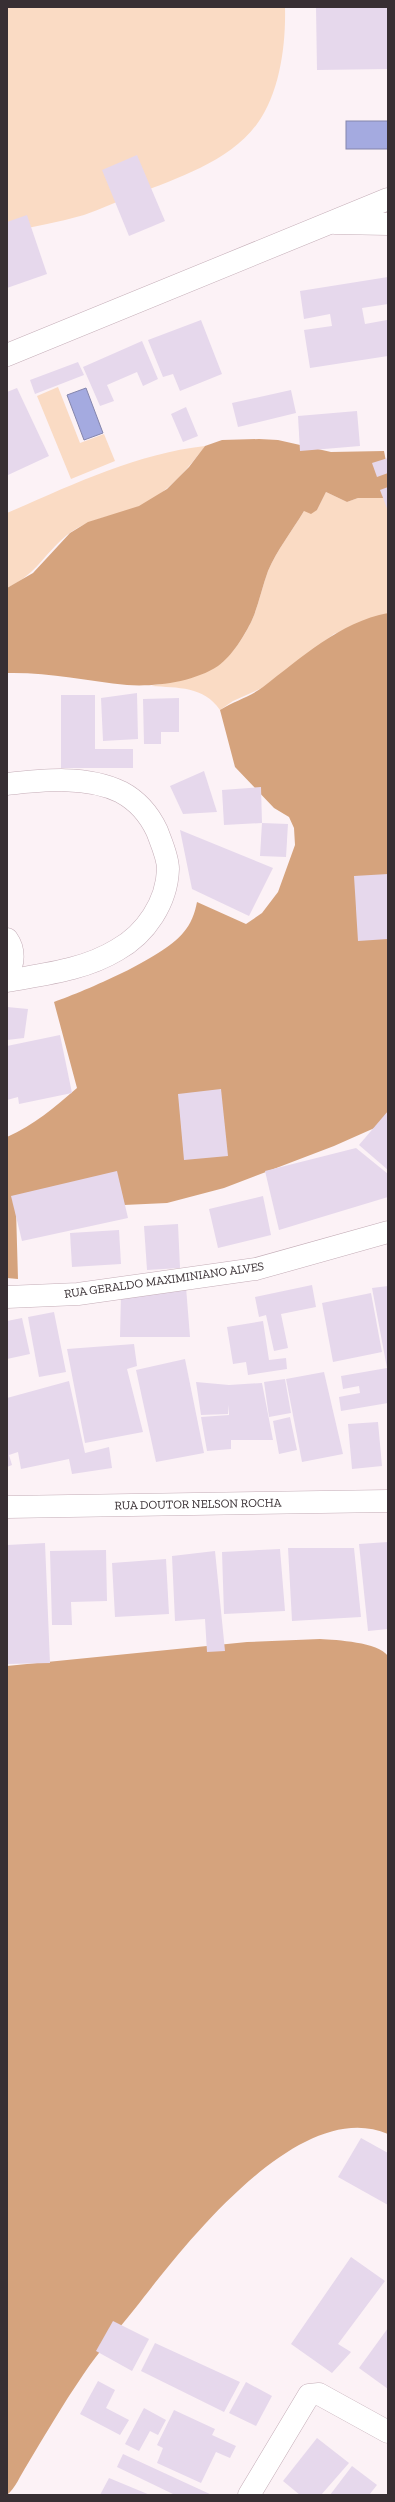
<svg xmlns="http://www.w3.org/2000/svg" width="395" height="2502" font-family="'Zilla Slab',serif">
<rect width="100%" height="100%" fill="#fcf2f6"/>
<g fill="#fadbc4">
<path d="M7,7h278c1,37 -5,86 -28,117 -28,38 -80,54 -122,71 -17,6 -34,14 -51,20 -25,7 -51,12 -77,17z"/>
<path d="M58,387l22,56 24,-9 11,27 -44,18 -34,-83z"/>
<path d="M205,446c-20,27 -45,55 -78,65 -20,6 -39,9 -56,21 -26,19 -32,41 -64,56v-75c65,-28 128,-59 198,-67z"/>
<path d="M326,492l21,10 11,-4h30v115l-54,21 -72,54 -29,13 -13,9c-16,-24 -42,-22 -69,-24 50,-10 77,-15 101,-66 7,-16 10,-33 16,-49 9,-21 24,-40 36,-60l13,-1z"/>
</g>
<g fill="#d5a37d">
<path d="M259,439l19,1 53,12 53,-1 4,21v26h-30l-11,4 -21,-10 -9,18 -6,4 -7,-3c-12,20 -27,39 -36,60 -6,16 -9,33 -16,49 -7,15 -20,36 -34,46 -24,16 -63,21 -91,19 -40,-4 -80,-13 -120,-12v-85l26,-15 37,-40 18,-11 51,-16 28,-17 22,-22 16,-21 17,-6z"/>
<path d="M388,613v509l-54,24 -110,42 -57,15 -151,7 2,69 -11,-1v-141c27,-12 48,-30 70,-49l-23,-86c33,-12 107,-43 129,-69 8,-9 12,-20 14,-31l49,22 16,-11 16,-21 17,-47 -1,-17 -5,-11 -15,-9 -39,-41 -15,-57c14,-9 30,-13 43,-23 38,-29 77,-65 125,-74z"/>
<path d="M320,1639c17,1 58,3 68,17v478c-89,-39 -205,113 -251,172 -18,23 -38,45 -54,69 -20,29 -38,60 -56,90 -6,9 -12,24 -20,30v-829l240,-24z"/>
</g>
<g fill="#a4aae0" stroke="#8485ac">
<rect x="346" y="121" width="42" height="28"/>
<path d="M86,388l17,45 -19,7 -17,-45z"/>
</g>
<g fill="#e6d8ec">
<path d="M316,7h72v62l-71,1z"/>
<path d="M137,155l28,66 -36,15 -27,-66z"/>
<path d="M27,215l20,59 -40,14v-66z"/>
<path d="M388,277v27l-26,4 3,16 22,-4 1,36 -78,12 -6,-38 28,-4 -2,-12 -26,5 -4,-28z"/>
<path d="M201,320l21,54 -42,17 -7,-17 -10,3 -15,-37z"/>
<path d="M142,341l16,38 -15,7 -6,-14 -30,13 7,16 -14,5 -17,-39z"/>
<path d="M78,362l6,13 -49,19 -5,-14z"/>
<path d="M17,388l32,68 -41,19 -1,-83z"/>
<path d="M291,390l5,23 -58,14 -6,-24z"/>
<path d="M186,407l12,29 -15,6 -12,-28z"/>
<path d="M357,411l3,35 -60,5 -2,-35z"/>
<path d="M388,458v15l-11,4 -5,-14z"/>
<path d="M388,487v24l-8,-21z"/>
<path d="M137,693l1,46 -35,2 -2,-43z"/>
<path d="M61,695h34v54h38v19h-72z"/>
<path d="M179,698v34h-18v12h-17l-1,-45z"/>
<path d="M204,771l13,41 -34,2 -13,-28z"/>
<path d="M261,787l1,36 -38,2 -2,-35z"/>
<path d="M262,823l26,1 -2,33 -26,-1z"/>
<path d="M180,830l93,38 -24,48 -57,-27z"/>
<path d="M388,874v65l-30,2 -4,-65z"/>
<path d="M7,1007l21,2 -4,29 -17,2z"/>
<path d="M60,1035l12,58 -53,11 -1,-7 -11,3v-54z"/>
<path d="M221,1089l7,67 -44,4 -6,-66z"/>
<path d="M388,1111v59l-29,-25z"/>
<path d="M356,1148l32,26v23l-109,33 -14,-59z"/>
<path d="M117,1171l11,47 -106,23 -11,-45z"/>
<path d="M263,1196l8,39 -53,13 -9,-39z"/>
<path d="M178,1224l2,44 -33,2 -3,-44z"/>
<path d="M119,1230l2,34 -49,3 -2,-34z"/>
<path d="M312,1285l4,22 -35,7 7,34 -14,3 -8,-36 -7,2 -4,-20z"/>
<path d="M388,1286v117l-47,8 -2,-14 21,-4 -1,-7 -16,3 -2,-13 46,-8 -15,-80z"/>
<path d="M186,1287l4,50h-70l1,-43z"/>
<path d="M371,1293l11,59 -49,10 -11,-59z"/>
<path d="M54,1312l12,60 -27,5 -11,-60z"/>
<path d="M22,1318l8,36 -23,5v-38z"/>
<path d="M263,1321l6,39 17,-2 1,11 -39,6 -2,-13 -13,2 -6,-37z"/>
<path d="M134,1344l3,22 -10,3 16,63 -58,11 -18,-94z"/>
<path d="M185,1359l19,94 -48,9 -20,-92z"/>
<path d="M324,1372l19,82 -41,8 -16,-83z"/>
<path d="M285,1379l6,34 -22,4 -5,-35z"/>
<path d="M69,1381l16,72 24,-6 3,21 -40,6 -3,-15 -48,10 -3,-17 -9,3 3,10 -5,2v-69z"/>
<path d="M196,1382l33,3 33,-2 11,57h-42v9l-24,2 -6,-34 28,-2v-10l-1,9 -27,1z"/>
<path d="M290,1417l7,33 -18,4 -6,-33z"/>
<path d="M378,1422l4,44 -30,3 -4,-45z"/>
<path d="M388,1542v87l-20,2 -9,-87z"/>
<path d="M45,1543l5,120 -43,1v-119z"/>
<path d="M288,1548h66l7,69 -69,4z"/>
<path d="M280,1549l5,62 -61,3 -2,-62z"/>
<path d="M106,1550l1,51 -36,1 1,23h-20l-2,-74z"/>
<path d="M215,1551l10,100 -18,1 -2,-33 -30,2 -3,-65z"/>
<path d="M166,1559l3,55 -54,3 -3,-54z"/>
<path d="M361,2138l27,15v52l-50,-28z"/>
<path d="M351,2257l34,24 -47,63 13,8 -19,21 -41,-29z"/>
<path d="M113,2321l36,18 -17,32 -36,-20z"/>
<path d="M388,2328v61l-29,-21z"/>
<path d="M155,2343l85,39 -16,30 -83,-41z"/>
<path d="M98,2381l17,9 -9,18 23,12 -9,15 -40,-21z"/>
<path d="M246,2382l26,14 -16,30 -27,-13z"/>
<path d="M144,2408l22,12 -8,15 -8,-4 -11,20 -14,-7z"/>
<path d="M174,2410l41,19 -3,6 24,11 -6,12 -14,-6 -15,31 -44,-20 6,-15 -6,-3z"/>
<path d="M317,2438l32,25 -28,32h-21l-17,-14z"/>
<path d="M123,2454l89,41h-37l-58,-28z"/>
<path d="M352,2466l25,19 -8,10h-39z"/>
<path d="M109,2478l41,17h-50z"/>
</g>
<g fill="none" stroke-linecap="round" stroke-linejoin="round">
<g stroke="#c4adb7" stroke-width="23">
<g id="minor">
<path d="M335,223l53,1"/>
<path d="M7,355l381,-156"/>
<path d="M7,784c36,-4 80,-9 114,8 17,9 28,22 36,39 4,11 11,26 11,38 -1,33 -22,65 -51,81 -33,20 -72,24 -110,31"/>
<path d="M7,939c8,11 7,25 0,36"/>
<path d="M7,1297l71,-3 178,-25 132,-37"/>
<path d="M7,1507l381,-6"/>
<path d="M249,2495l60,-100 10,-1 69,38"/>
</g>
</g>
<use href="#minor" stroke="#fff" stroke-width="22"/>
</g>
<g text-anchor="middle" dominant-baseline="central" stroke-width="3" stroke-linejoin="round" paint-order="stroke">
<g font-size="12" fill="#382f33" stroke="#fff">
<text transform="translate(164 1280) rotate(-8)">RUA GERALDO MAXIMINIANO ALVES</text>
<text transform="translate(198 1504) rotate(-1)">RUA DOUTOR NELSON ROCHA</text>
</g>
</g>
<rect width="395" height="2502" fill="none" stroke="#382f33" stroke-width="16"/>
</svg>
